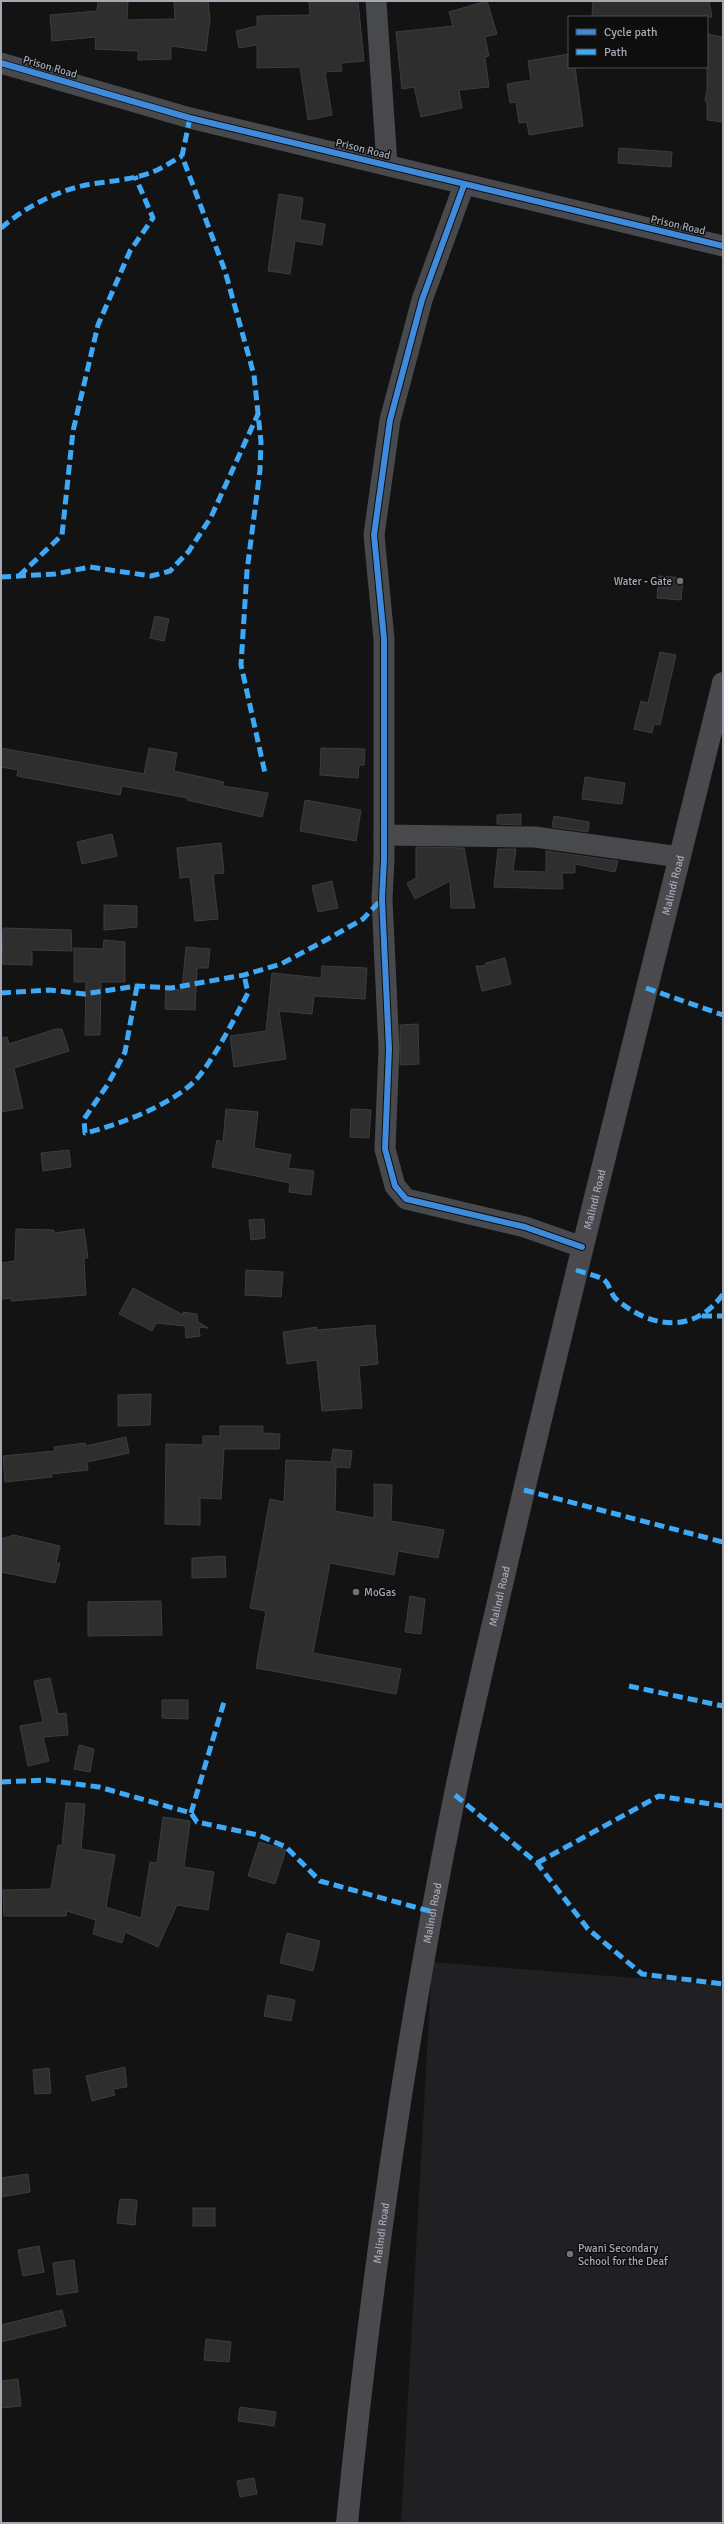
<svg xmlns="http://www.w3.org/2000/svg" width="724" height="2524" font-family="Signika,sans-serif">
<rect width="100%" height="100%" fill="#131314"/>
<path fill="#202022" d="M432,1962l291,23v538h-322z"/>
<g fill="#2e2e2f" stroke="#3c3d40">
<path d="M98,1h30l-1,19 48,-1 -1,-18h34l2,19 -4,31 -35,-5v13l-33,1v-9l-43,-2 1,-12 -44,4 -2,-26 47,-4z"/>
<path d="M309,1h49l6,60 -23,2 1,8 -17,1 7,43 -24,5 -8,-53 -43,1v-23l-18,3 -3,-17 21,-5v-10l53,-1z"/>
<path d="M487,1l10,33 -12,3 4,19 -4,1 4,30 -30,3 3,18 -41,9 -7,-30 -12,2 -6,-57 57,-6 -4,-14z"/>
<path d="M593,1h116l3,16h-120z"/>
<path d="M707,34l16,3v85l-16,-2v-18l-2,-1 2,-11z"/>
<path d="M569,54v13h6l8,59 -54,9 -2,-13 -8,1 -3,-21 -6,1 -3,-19 24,-4 -3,-19z"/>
<path d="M619,148l53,4 -1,15 -53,-4z"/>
<path d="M279,194l24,4 -3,22 25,4 -3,21 -27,-4 -5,33 -22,-3z"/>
<path d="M659,576l24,2 -2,22 -24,-2z"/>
<path d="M155,616l14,3 -5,22 -14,-3z"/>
<path d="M660,652l16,3 -16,70 -6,-1 -2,9 -18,-4 7,-28 7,2z"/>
<path d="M1,748l143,26 5,-26 28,5 -3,18 50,11 -1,4 45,7 -6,24 -75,-17 1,-2 -66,-12 -2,9 -103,-19 1,-6 -17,-3z"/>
<path d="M321,748l44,1 -1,16h-5l-1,13 -38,-3z"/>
<path d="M585,777l40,6 -3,21 -40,-5z"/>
<path d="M305,800l56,10 -5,31 -56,-10z"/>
<path d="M521,814v11l-24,-1v-9z"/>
<path d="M554,816l35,6 -1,10 -36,-5z"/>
<path d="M112,834l5,22 -35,8 -5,-22z"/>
<path d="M221,843l3,30 -11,1 5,45 -23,2 -5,-44 -10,1 -3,-30z"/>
<path d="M416,847l48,1 11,60h-24l-1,-27 -35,18 -8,-16 9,-5z"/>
<path d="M498,849h18l-3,22 33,1v-21l72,10 -3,11 -40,-8v9h-13l1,16 -69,-2z"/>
<path d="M332,881l6,27 -20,4 -6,-26z"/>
<path d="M104,905l33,1v21l-33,3z"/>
<path d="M3,928l68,2 1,21 -40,-1v15l-30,-1z"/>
<path d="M104,940l21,2v40h-24l-1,53h-15l1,-53h-12v-34l29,1z"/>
<path d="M186,947l24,2 -2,19h-11l-2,42 -30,-1 1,-20 16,1z"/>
<path d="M505,958l6,26 -29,7 -6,-25h9l1,-3z"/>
<path d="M322,966l45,2 -2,31 -51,-3 -2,18 -33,-3 7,48 -52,8 -4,-31 36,-5 6,-58 49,5z"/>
<path d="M418,1024l1,40 -19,1v-40z"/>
<path d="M56,1029h6l7,22 -55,17 9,40 -22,4v-74l6,-1 2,7z"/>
<path d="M226,1109l32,3 -4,36 37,7 -3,13 26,3 -3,24 -22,-3 1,-9 -78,-16 5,-27 6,2z"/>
<path d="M351,1109l20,1 -2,28 -19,-1z"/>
<path d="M69,1150l2,17 -28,4 -2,-18z"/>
<path d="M264,1219l1,19 -14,2 -2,-20z"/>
<path d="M16,1229l38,1v3l30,-4 4,29h-4l2,37 -75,6v-3l-10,1v-36l14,-2z"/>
<path d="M246,1270l37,2 -2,25 -36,-2z"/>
<path d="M133,1288l50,27v-3l14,2 1,8 10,6 -9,-1 1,9 -14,2 -1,-12 -29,-3 -4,8 -33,-17z"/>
<path d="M375,1325l3,39 -19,2 3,42 -40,3 -5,-51 -30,4 -4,-32 34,-5v3z"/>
<path d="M151,1394l-1,31 -32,1v-31z"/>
<path d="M220,1426h43v7l17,1 -1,15h-55l-3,50 -21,-1v27l-35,-1 1,-80 37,1v-9h17z"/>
<path d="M126,1437l3,16 -42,9 1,8 -37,4 1,3 -47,5 -2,-26 52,-5 -1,-4 31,-4 1,3z"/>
<path d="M333,1449l19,2 -2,17 -14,-1 -1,44 39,7v-34l18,1 -1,36 53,9 -6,28 -40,-7 -4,24 -64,-12 -17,90 88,16 -5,25 -140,-26 10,-57 -16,-3 20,-109 14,3 2,-42 45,2z"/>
<path d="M14,1535l46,11 -4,17h4l-5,20 -54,-11v-33z"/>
<path d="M225,1556l1,21 -34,1v-20z"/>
<path d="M410,1596l15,3 -4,35 -16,-2z"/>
<path d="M161,1601l1,34 -74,1v-34z"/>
<path d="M50,1678l8,36 8,-1 2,22 -25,2 6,24 -21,5 -8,-40 23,-4 -9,-41z"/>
<path d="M162,1700h26v19l-26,-1z"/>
<path d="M79,1745l15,4 -4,23 -16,-3z"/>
<path d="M66,1803l19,1 -4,45 34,6 -9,52 35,11 9,-56 7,1 6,-46 27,4 -6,46 30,5 -6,38 -31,-5 -19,42 -33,-15 -3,11 -29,-9 3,-14 -29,-9 -1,5h-62l-1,-26 48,-1 7,-44 4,1z"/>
<path d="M259,1842l27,8 -11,34 -27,-8z"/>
<path d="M287,1933l33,8 -7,30 -33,-8z"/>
<path d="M268,1995l27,5 -4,21 -27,-5z"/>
<path d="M125,2067l2,20 -14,2 2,6 -23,6 -6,-25z"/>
<path d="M49,2068l2,25 -16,1 -2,-24z"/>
<path d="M28,2174l2,18 -29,5v-19z"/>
<path d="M120,2199l17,1 -2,25 -18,-2z"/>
<rect x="193" y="2208" width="22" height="18"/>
<path d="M39,2246l5,26 -21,4 -5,-26z"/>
<path d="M74,2260l4,32 -21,3 -4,-32z"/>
<path d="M62,2310l4,16 -65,16v-17z"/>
<path d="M206,2339l25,3 -2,20 -25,-2z"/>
<path d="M18,2379l3,27 -20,2v-27z"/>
<path d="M240,2407l36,5 -2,14 -36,-5z"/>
<path d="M254,2478l3,16 -17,3 -3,-16z"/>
</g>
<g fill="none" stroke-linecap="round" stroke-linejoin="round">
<g stroke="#48494c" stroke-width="21">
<path d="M376,1l11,164"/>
<path d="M1,63l189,55 533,128"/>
<path d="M464,185l-42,115 -32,120 -16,115 10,104v220l-2,40 7,150 -4,100 10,37 11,13 119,28 57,20"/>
<path d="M384,835l151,2 145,20"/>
</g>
<path stroke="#4a4a4e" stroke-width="22" id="s1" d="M347,2523c24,-244 59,-488 108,-729 17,-83 37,-166 56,-248 67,-289 141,-575 212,-863"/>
<g stroke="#3fa9f5" stroke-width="5" stroke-dasharray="10 5" stroke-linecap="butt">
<path d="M190,118l-8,38 43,115 29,104 7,67 -1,28 -13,101 -6,94 24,108"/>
<path d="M1,228c23,-20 55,-37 85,-43 22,-4 48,-5 69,-14 9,-4 18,-10 27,-15"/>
<path d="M19,576l43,-41 11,-104 25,-106 32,-74 23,-33 -18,-42"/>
<path d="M1,577l54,-3 35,-7 61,9 19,-5 19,-20 22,-34 47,-103"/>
<path d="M137,986l-12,66 -17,32 -24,35 1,14c34,-8 93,-30 115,-58 19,-25 33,-54 48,-82l-4,-18"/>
<path d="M646,988l77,27"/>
<path d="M1,993l48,-3 35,4 53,-8 34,2 73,-13 37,-11 45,-24 37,-21 19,-20"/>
<path d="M576,1270c9,3 19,5 27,9 7,5 7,14 13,20 35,30 79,35 107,-5"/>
<path d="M702,1316h21"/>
<path d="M524,1490l199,52"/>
<path d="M629,1686l94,20"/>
<path d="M1,1782l45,-2 53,7 92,26 6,9 61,13 28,12 34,34 113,31"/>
<path d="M455,1795l82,68 51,66 54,45 81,10"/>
<path d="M191,1813l33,-111"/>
<path d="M537,1863l122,-67 64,10"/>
</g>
<g stroke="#0e0e0f" stroke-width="8">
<g id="cycleway">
<path d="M1,63l189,55 533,128"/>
<path d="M464,185l-42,115 -32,120 -16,115 10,104v220l-2,40 7,150 -4,100 10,37 11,13 119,28 57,20"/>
</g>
</g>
<use href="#cycleway" stroke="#408adc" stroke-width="6"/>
</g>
<g fill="#71747c" stroke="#0e0e0f" stroke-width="1.5">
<circle cx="680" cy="581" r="4"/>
<circle cx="356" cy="1592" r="4"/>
<circle cx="570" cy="2254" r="4"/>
</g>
<g text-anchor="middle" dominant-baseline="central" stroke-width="3" stroke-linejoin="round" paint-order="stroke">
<g font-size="11" fill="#a4a9b4" stroke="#0e0e0f">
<text transform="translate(50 67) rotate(16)">Prison Road</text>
<text transform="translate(363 149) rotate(14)">Prison Road</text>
<text transform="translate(678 225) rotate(13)">Prison Road</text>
<text stroke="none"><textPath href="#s1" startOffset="1672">Malindi Road</textPath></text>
<text stroke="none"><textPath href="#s1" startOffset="1348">Malindi Road</textPath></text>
<text stroke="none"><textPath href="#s1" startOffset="940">Malindi Road</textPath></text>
<text stroke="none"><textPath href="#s1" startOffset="616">Malindi Road</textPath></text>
<text stroke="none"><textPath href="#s1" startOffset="292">Malindi Road</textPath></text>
</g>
<g font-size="11" fill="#a4a9b4" stroke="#0e0e0f" text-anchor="start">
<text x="672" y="581" text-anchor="end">Water - Gate</text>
<text x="364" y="1592">MoGas</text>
<text x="578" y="2248">Pwani Secondary<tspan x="578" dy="13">School for the Deaf</tspan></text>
</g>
</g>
<rect width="724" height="2524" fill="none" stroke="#a4a9b4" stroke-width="4"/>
<rect x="568" y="16" width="140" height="52" fill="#0e0e0f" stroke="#4a4c51"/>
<rect x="576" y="29" width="20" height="6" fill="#408adc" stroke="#4a4c51"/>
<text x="604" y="36" font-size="12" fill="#a4a9b4">Cycle path</text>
<rect x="576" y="49" width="20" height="6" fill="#3fa9f5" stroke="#4a4c51"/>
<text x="604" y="56" font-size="12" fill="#a4a9b4">Path</text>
</svg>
